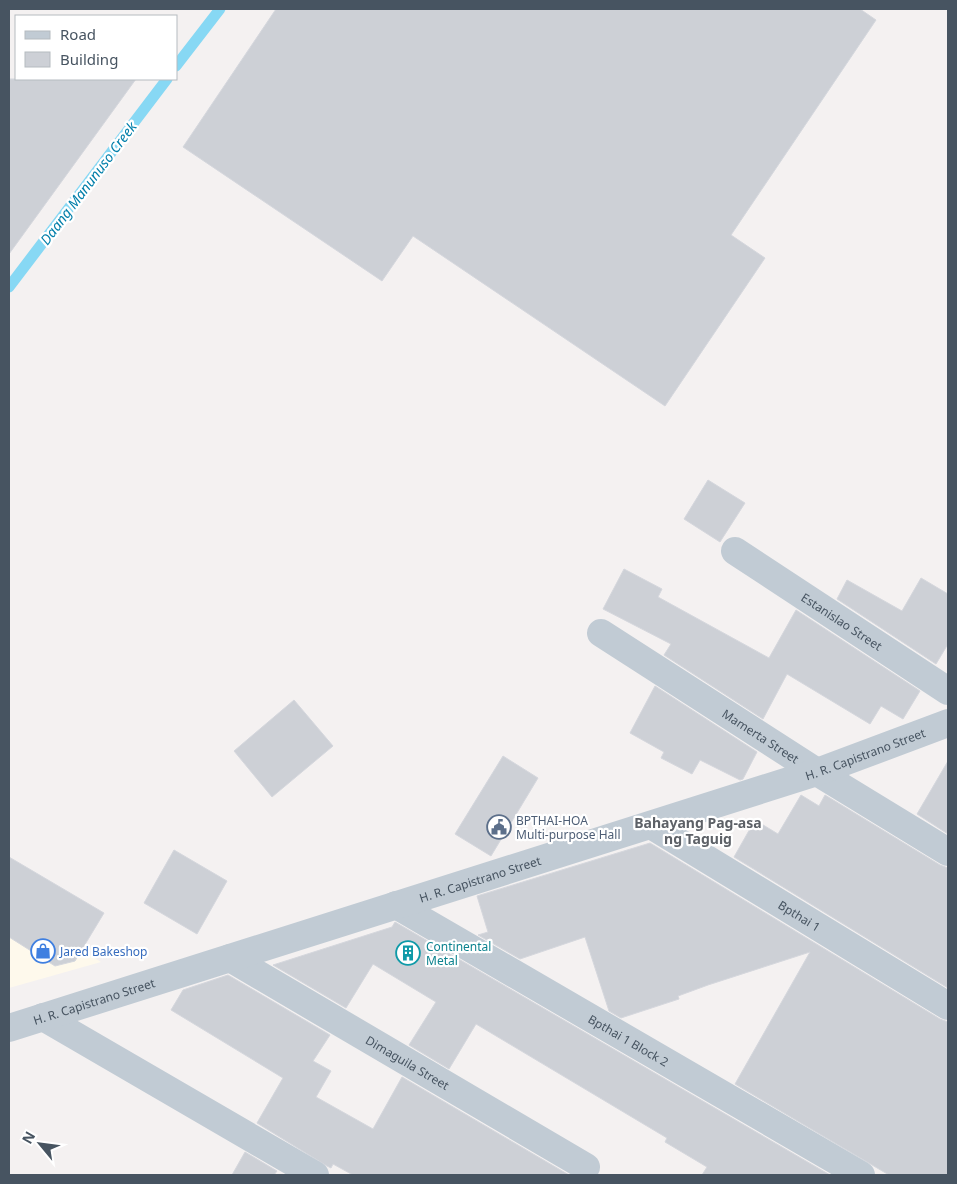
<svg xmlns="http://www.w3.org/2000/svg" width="957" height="1184" font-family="'Noto Sans',sans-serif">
<rect width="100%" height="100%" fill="#f4f1f1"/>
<path fill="#fef9ec" d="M9,904l92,58 -92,26z"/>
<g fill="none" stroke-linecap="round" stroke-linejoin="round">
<g stroke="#87d8f4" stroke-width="11">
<path d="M176,66l44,-57"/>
<path d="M9,287l158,-208"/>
</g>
</g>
<g fill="#cdd0d6" stroke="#d5d7dd">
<path d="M276,9h584l16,11 -145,215 34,23 -100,148 -252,-170 -31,45 -199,-134z"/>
<path d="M9,79h127l-127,175z"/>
<path d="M708,480l37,23 -25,39 -36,-23z"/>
<path d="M624,569l38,20 -4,8 111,61 27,-48 124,81 -17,28 -22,-13 -11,18 -83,-50 -24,45 -99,-64 7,-11 -68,-35z"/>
<path d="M921,578l27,16v50l-12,20 -99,-65 10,-19 55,31z"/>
<path d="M655,686l102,66 -14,27 -3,1 -40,-20 -8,14 -31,-16 3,-6 -34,-19z"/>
<path d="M294,700l39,46 -61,51 -38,-46z"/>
<path d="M503,756l35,22 -47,78 -36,-22z"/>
<path d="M948,761v73l-31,-20z"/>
<path d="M801,795l18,11 6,-11 115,70 8,3v120l-214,-131 21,-37 23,14z"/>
<path d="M650,843l290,176 8,3v153h-59l-154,-91 75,-132 -102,33 -30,11 1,3 -58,19 -12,-7 -24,-74 -65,22 -42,-24 10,-3 -11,-36z"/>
<path d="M174,850l53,31 -30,53 -53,-31z"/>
<path d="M9,857l95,56 -29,48 -20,5 -46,-29z"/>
<path d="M395,922l435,253h-128l5,-8 -42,-25 2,-4 -191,-114 -27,45 -40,-24 27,-43 -63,-38 -27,44 -73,-43 119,-38z"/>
<path d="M228,975l102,60 -17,26 18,10 -15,26 57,32 29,-52 167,98h-216l-20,-11 -2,4 -4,-2 -70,-43 26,-45 -112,-68 12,-20z"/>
<path d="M245,1152l32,19 -3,4h-42z"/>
</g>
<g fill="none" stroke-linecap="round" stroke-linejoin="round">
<g stroke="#c1cbd4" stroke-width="28">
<path id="s1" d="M735,551l213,140"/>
<path id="s2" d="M601,633l216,139 131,80"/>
<path id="s3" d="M651,825l297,181"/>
<path id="s4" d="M396,905l465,270"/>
<path id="s5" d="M230,958l356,209"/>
<path d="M43,1017l272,158"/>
<path id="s6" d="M9,1028l808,-256 131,-49"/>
</g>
</g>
<defs>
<g id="civic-ring" transform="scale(1.25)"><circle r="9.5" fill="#fff" stroke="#5c6f8a" stroke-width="1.5"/><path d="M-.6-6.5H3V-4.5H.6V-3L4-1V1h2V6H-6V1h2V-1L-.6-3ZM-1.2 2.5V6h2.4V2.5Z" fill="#5c6f8a"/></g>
<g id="shop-ring" transform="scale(1.25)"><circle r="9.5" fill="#fff" stroke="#3f7fe0" stroke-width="1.5"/><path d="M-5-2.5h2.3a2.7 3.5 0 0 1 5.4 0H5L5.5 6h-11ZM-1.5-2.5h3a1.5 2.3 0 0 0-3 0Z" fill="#3f7fe0"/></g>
<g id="building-ring" transform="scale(1.25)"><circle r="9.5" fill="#fff" stroke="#0f9aa8" stroke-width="1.5"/><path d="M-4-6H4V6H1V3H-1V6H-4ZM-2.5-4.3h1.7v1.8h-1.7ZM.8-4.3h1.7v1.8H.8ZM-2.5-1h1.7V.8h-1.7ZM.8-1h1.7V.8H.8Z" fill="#0f9aa8"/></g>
</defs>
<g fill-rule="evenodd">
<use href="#civic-ring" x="499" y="827"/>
<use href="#shop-ring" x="43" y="951"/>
<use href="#building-ring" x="408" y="953"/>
</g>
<g text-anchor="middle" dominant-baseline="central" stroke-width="4.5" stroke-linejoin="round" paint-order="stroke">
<g font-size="12" fill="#475461" stroke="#fff">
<text stroke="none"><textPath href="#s1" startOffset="128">Estanislao Street</textPath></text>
<text stroke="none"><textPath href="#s2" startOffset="190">Mamerta Street</textPath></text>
<text stroke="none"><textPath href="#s6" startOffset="899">H. R. Capistrano Street</textPath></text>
<text stroke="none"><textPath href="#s6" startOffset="494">H. R. Capistrano Street</textPath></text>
<text stroke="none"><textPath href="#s3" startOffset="174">Bpthai 1</textPath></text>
<text stroke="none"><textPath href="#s6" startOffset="89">H. R. Capistrano Street</textPath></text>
<text stroke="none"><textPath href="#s4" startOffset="269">Bpthai 1 Block 2</textPath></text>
<text stroke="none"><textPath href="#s5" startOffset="206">Dimaguila Street</textPath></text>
</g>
<g font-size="12" fill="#4e5e75" stroke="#fff" text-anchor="start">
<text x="516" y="820">BPTHAI-HOA<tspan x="516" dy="14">Multi-purpose Hall</tspan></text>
</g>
<g font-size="12" fill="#0d838f" stroke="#fff" text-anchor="start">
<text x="426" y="946">Continental<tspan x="426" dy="14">Metal</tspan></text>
</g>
<g font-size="12" fill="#366cbe" stroke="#fff" text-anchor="start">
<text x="60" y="951">Jared Bakeshop</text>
</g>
<g font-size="14" font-style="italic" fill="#027faa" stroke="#fff">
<text transform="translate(88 183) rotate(-53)">Daang Manunuso Creek</text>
</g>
<g font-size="14" font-weight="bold" fill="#5d6167" stroke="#fff">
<text x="698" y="822">Bahayang Pag-asa<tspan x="698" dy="16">ng Taguig</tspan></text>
</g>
</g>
<rect width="957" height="1184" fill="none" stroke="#475461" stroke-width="20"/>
<rect x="15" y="15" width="162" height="65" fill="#ffffff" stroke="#b5bbc0"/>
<rect x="25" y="31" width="25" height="8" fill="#c1cbd4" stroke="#b5bbc0"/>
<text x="60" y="40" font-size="15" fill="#475461">Road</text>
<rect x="25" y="52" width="25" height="15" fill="#cdd0d6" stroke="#b5bbc0"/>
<text x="60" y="65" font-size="15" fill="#475461">Building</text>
<g transform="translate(40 1144) rotate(299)" stroke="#ffffff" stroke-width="4" paint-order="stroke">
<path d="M0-4L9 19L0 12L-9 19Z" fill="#475461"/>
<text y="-8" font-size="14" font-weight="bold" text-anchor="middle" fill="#475461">N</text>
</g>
</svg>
